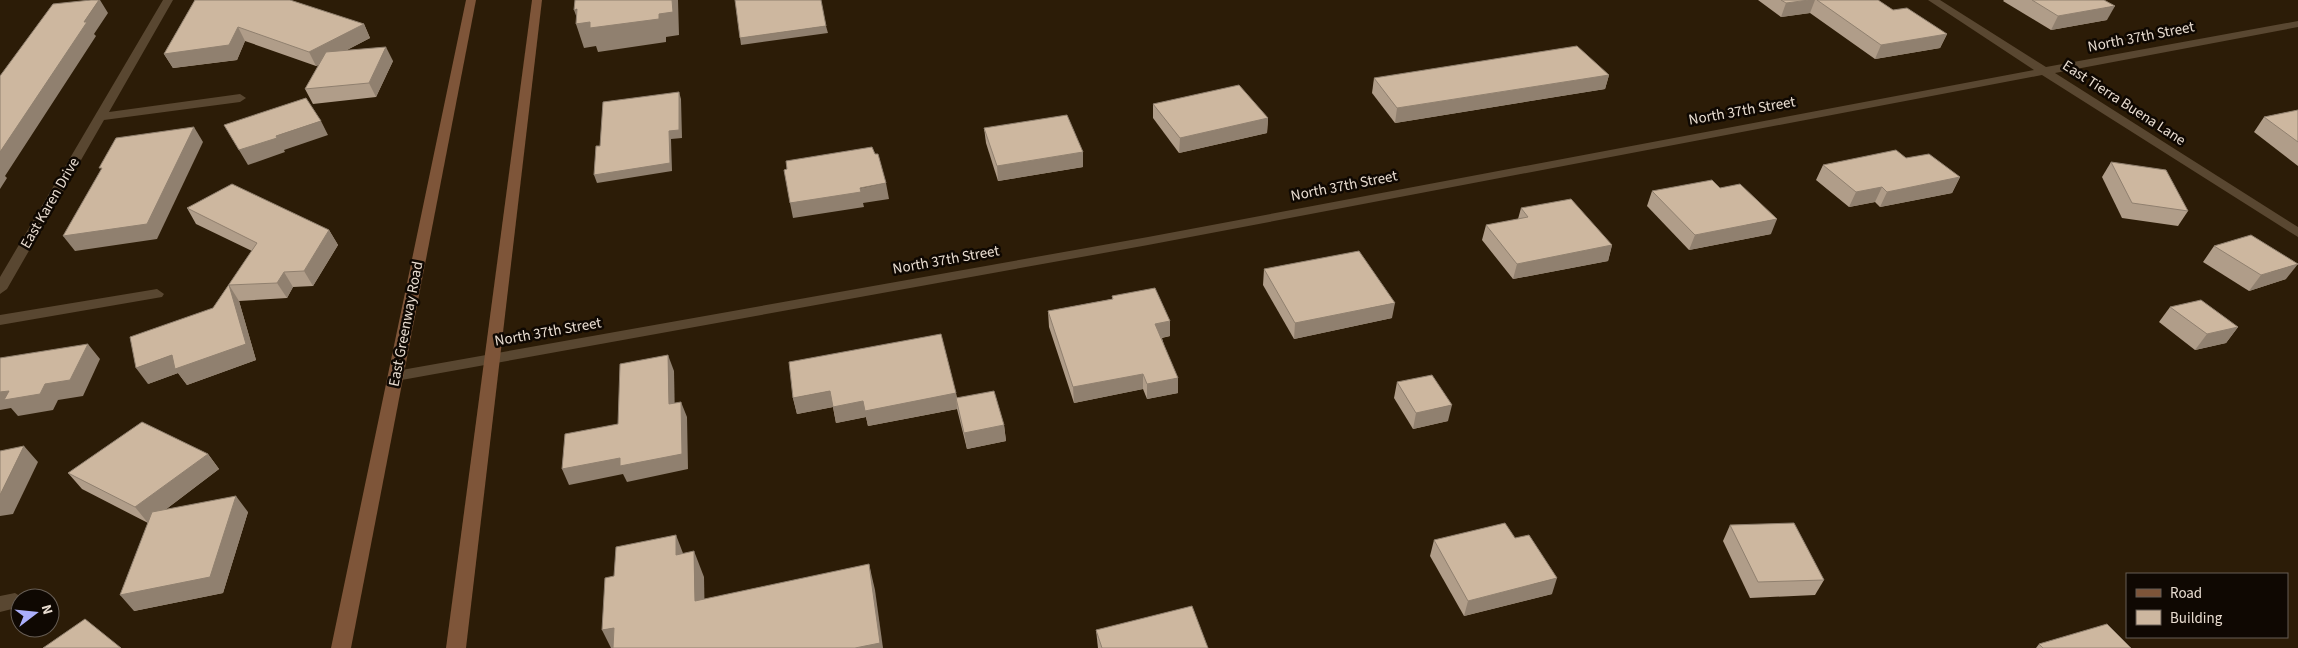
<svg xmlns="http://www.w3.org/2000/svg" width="2298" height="648" font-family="'Source Sans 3',sans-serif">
<rect width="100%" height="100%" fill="#2c1c07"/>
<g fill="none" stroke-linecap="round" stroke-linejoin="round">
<g fill="#594731" fill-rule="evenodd">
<path d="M163,0h10l-64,112 131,-18 6,4 -6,4 -136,18 -97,169 -7,5v-17z"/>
<path d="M1928,0h12l106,67 252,-46v6l-243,46 243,154v10l-256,-162 -894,170 -752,136 -6,-1 -2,-4 2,-4 6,-1 752,-134 886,-167z"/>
<path d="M157,289l7,5 -2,3 -162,28v-10z"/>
<path d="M15,593l8,5h-3v9l-20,5v-16z"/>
</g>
<g fill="#7e5539" fill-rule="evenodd">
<path d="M466,0h10l-125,648h-20z"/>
<path d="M532,0h10l-76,648h-20z"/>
</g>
</g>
<g fill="#b09d89">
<path d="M195,0l169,24 6,14 -23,12 46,11 -17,36 -63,7 -8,-15 14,-24 -3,1 -71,-25 -8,19 -64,8 -9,-14z"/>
<path d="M1758,0h120l15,10 54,24 -7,14 -65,11 -65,-46 -29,4z"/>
<path d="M2004,0h100l3,20 -56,10 -48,-29z"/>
<path d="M1609,75l-4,14 -210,34 -23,-30 2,-15z"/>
<path d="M1153,104l115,14 -1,15 -88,20 -26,-35z"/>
<path d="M2298,110v56l-44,-34 10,-15z"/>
<path d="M984,128l99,24v15l-85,14 -12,-38z"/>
<path d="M1906,158l54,19 -8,16 -72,14 -5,-5 -26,5 -33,-27 7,-15z"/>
<path d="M2111,162l77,49 -10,15 -56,-8 -20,-41z"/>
<path d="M1652,191l119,43 -82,16 -42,-44z"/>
<path d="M187,208l142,22 9,15 -25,41 -20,1 -6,11 -48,3 17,59 -69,25 -9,-12 -30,11 65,-76 39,-57 -56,-27z"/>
<path d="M1521,208l91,37 -4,16 -95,18 -31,-39 4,-15 32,-6z"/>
<path d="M2214,246l72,33 -37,12 -46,-29z"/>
<path d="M1264,269l128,49 -98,21 -31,-54z"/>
<path d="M1112,296l58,25v15l-8,2 16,55 -31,6 -4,-10 -69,14 -25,-76 -1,-16 64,-12z"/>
<path d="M2170,307l68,20 -12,16 -31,7 -36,-28z"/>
<path d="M1397,382l51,39 -35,8 -19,-31z"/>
<path d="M956,393l1,5 47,27 2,16 -39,8 -10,-40 -89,17 -2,-9 -30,6 -3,-16 -36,7 -4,-16z"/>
<path d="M208,454l11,15 -54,41 83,2 -25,81 -89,18 14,-88 -66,-34 -14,-16z"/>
<path d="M1730,525l94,55 -9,15 -65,3 -27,-57z"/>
<path d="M1434,540l118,54 -88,22 -34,-60z"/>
<path d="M1096,630l112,18h-110z"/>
<path d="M2039,644l92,4h-95z"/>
</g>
<g fill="#90806f">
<path d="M99,0h1l8,13 -14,21 2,2 -91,140 2,2 -7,11v-37l84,-130z"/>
<path d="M672,0h6l1,35 -13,2v5l-68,10 -2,-6 -12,2 -8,-24h3l-5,-14 85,4z"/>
<path d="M1809,0h6l-5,13 -29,4 5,-14z"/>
<path d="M2115,6l-8,14 -56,10 7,-14z"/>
<path d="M364,24l6,14 -54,28 -7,-14z"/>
<path d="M826,26l2,7 -87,12 -1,-7z"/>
<path d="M238,27l7,14 -8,19 -64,8 -9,-14z"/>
<path d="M1947,34l-7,14 -65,11 6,-14z"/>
<path d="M386,47l7,14 -17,36 -7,-14z"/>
<path d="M1609,75l-4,14 -210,34 2,-15z"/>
<path d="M679,92l2,7 1,39 -11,1 1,32 -75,12 -3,-8 75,-44z"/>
<path d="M1268,118l-1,15 -88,20 1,-15z"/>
<path d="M321,121l7,14 -44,15 1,2 -37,13 -9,-15 37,-14z"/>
<path d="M194,127l9,15 -46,97 -82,12 -12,-15z"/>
<path d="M1083,152v15l-85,14 -1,-15z"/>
<path d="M1960,177l-8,16 -72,14 7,-15z"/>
<path d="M886,183l3,16 -26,4 1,4 -71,11 -3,-15z"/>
<path d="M1882,187l-7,15 -26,5 7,-15z"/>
<path d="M1777,219l-6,15 -82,16 6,-15z"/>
<path d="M329,230l9,15 -25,41 -9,-15z"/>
<path d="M1612,245l-4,16 -95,18 4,-15z"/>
<path d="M2298,264l-12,15 -37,12 12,-16z"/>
<path d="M284,272l9,15 -6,11 -10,-15z"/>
<path d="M229,285l10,16 17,59 -69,25 -9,-12 -30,11 -12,-16 36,-13 9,12z"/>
<path d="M1395,303l-3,15 -98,21 1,-16z"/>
<path d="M1170,321v15l-15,3v-15z"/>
<path d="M2238,327l-12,16 -31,7 12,-16z"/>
<path d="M88,344l12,15 -17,37 -25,4 -5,10 -35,6 -7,-8 -11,2v-18l45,-8z"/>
<path d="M668,355l6,16 1,49 -6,-16z"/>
<path d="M1143,374v15l-69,14 -1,-16z"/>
<path d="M1178,378v15l-31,6v-15z"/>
<path d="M830,391l33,10 93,-8 1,16 -89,17 -2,-9 -30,6 -3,-16 -36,7 -4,-16z"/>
<path d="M681,402l6,15 1,52 -61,13 -4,-8 -54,11 -7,-16z"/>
<path d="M1452,405l-4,16 -35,8 3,-16z"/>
<path d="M1004,425l2,16 -39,8 -3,-16z"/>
<path d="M24,446l14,16 -25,52 -13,2v-21z"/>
<path d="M208,454l11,15 -71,54 -13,-16z"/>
<path d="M236,496l12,16 -25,81 -89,18 -14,-16z"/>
<path d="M676,535l10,26 -10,-6z"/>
<path d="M694,551l10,26 1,50 -10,-26z"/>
<path d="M869,564l6,26 8,58h-28z"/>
<path d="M1557,578l-5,16 -88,22 4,-15z"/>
<path d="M614,628l10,20h-13l-9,-18z"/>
</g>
<g fill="#cdb79f" stroke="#90806f">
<path d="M91,0h8l-15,22h3l-87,130v-76l53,-72z"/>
<path d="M195,0h95l74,24 -55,28 -71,-25 -9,18 -65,9z"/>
<path d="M575,0h97l1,12 -14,2v5l-69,9v-6l-14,2 1,-15 -3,1z"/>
<path d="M735,0h86l5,26 -86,12z"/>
<path d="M1781,0h28l-23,3z"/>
<path d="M1817,0h61l15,10 14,-2 40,26 -66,11z"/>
<path d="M2032,0h72l11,6 -57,10z"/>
<path d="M1577,46l32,29 -212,33 -23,-30z"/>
<path d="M386,47l-17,36 -64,6 21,-37z"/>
<path d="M1239,85l29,33 -88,20 -27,-34z"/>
<path d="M679,92v38l-10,1 1,32 -76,12 2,-29h4l3,-44z"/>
<path d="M306,98l15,23 -45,15 1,2 -38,12 -15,-25z"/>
<path d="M2298,110v32l-34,-25z"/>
<path d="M1067,115l16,37 -86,14 -13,-38z"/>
<path d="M194,127l-47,97 -84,12 39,-68h-3l17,-30z"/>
<path d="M872,147l3,7h3l8,29 -26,5 1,4 -71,11 -6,-33 3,-1 -1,-8z"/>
<path d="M1896,150l10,8 23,-4 31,23 -73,15 -5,-5 -26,5 -33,-27z"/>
<path d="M2111,162l55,8 22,41 -56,-8z"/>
<path d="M1712,180l8,8 20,-4 37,35 -82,16 -43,-44z"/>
<path d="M232,184l97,46 -25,41 -20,1 -7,11 -48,2 17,59 -71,25 -3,-14 -36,13 -6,-31 83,-29 44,-65 -70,-35z"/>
<path d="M1571,199l41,46 -95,19 -31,-39 42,-8 -7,-9z"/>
<path d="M2251,235l47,29 -37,11 -47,-29z"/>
<path d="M1359,251l36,52 -100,20 -31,-54z"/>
<path d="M1155,288l15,33 -15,3 23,54 -31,6 -4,-10 -70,13 -25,-76 65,-12 -1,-3z"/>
<path d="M2201,300l37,27 -31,7 -37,-27z"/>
<path d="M941,334l15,59 -91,18 -2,-10 -30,6 -3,-16 -37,7 -4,-36z"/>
<path d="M88,344l-18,36 -25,4 -5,10 -36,6 5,-9 -9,1v-34z"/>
<path d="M668,355l1,49 12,-2 1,52 -62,12v-8l-58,11 3,-35 53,-10 2,-60z"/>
<path d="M1432,375l20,30 -36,8 -19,-31z"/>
<path d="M994,391l10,34 -40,8 -8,-35z"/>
<path d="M142,422l66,32 -73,53 -67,-34z"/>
<path d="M24,446l-24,49v-44z"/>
<path d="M236,496l-26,81 -90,18 32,-83z"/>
<path d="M1505,523l10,15 14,-3 28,43 -89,23 -34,-61z"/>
<path d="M1794,523l30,57 -66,2 -28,-57z"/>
<path d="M676,535v20l18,-4 1,50 174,-37 11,79 -25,5h-242l1,-20 -12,2 3,-52 9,-2 2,-29z"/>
<path d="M1192,606l16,42h-106l-6,-18z"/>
<path d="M85,619l36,29h-78z"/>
<path d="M2107,624l24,24h-88l-4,-4z"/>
</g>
<g text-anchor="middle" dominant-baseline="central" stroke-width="5" stroke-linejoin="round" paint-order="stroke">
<g font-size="15" fill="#e8dcd0" stroke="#0f0802">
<text transform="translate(2141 37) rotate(-11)">North 37th Street</text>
<text transform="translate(2124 103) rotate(33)">East Tierra Buena Lane</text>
<text transform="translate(1742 111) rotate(-10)">North 37th Street</text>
<text transform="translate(1344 186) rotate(-11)">North 37th Street</text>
<text transform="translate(50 203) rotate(-60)">East Karen Drive</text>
<text transform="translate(946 260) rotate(-10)">North 37th Street</text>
<text transform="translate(406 324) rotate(-79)">East Greenway Road</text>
<text transform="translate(548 332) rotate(-10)">North 37th Street</text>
</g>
</g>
<rect x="2126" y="573" width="162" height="65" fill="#0f0802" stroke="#665d54"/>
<rect x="2136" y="589" width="25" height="8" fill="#7e5539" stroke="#665d54"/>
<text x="2170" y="598" font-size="15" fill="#e8dcd0">Road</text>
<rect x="2136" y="610" width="25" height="15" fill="#cdb79f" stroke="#665d54"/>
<text x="2170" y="623" font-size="15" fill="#e8dcd0">Building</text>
<g transform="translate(35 613) rotate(74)"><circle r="24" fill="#0f0802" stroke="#665d54"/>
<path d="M0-4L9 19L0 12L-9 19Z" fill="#abaffb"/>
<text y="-8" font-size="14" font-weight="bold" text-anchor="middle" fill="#e8dcd0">N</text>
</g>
</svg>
